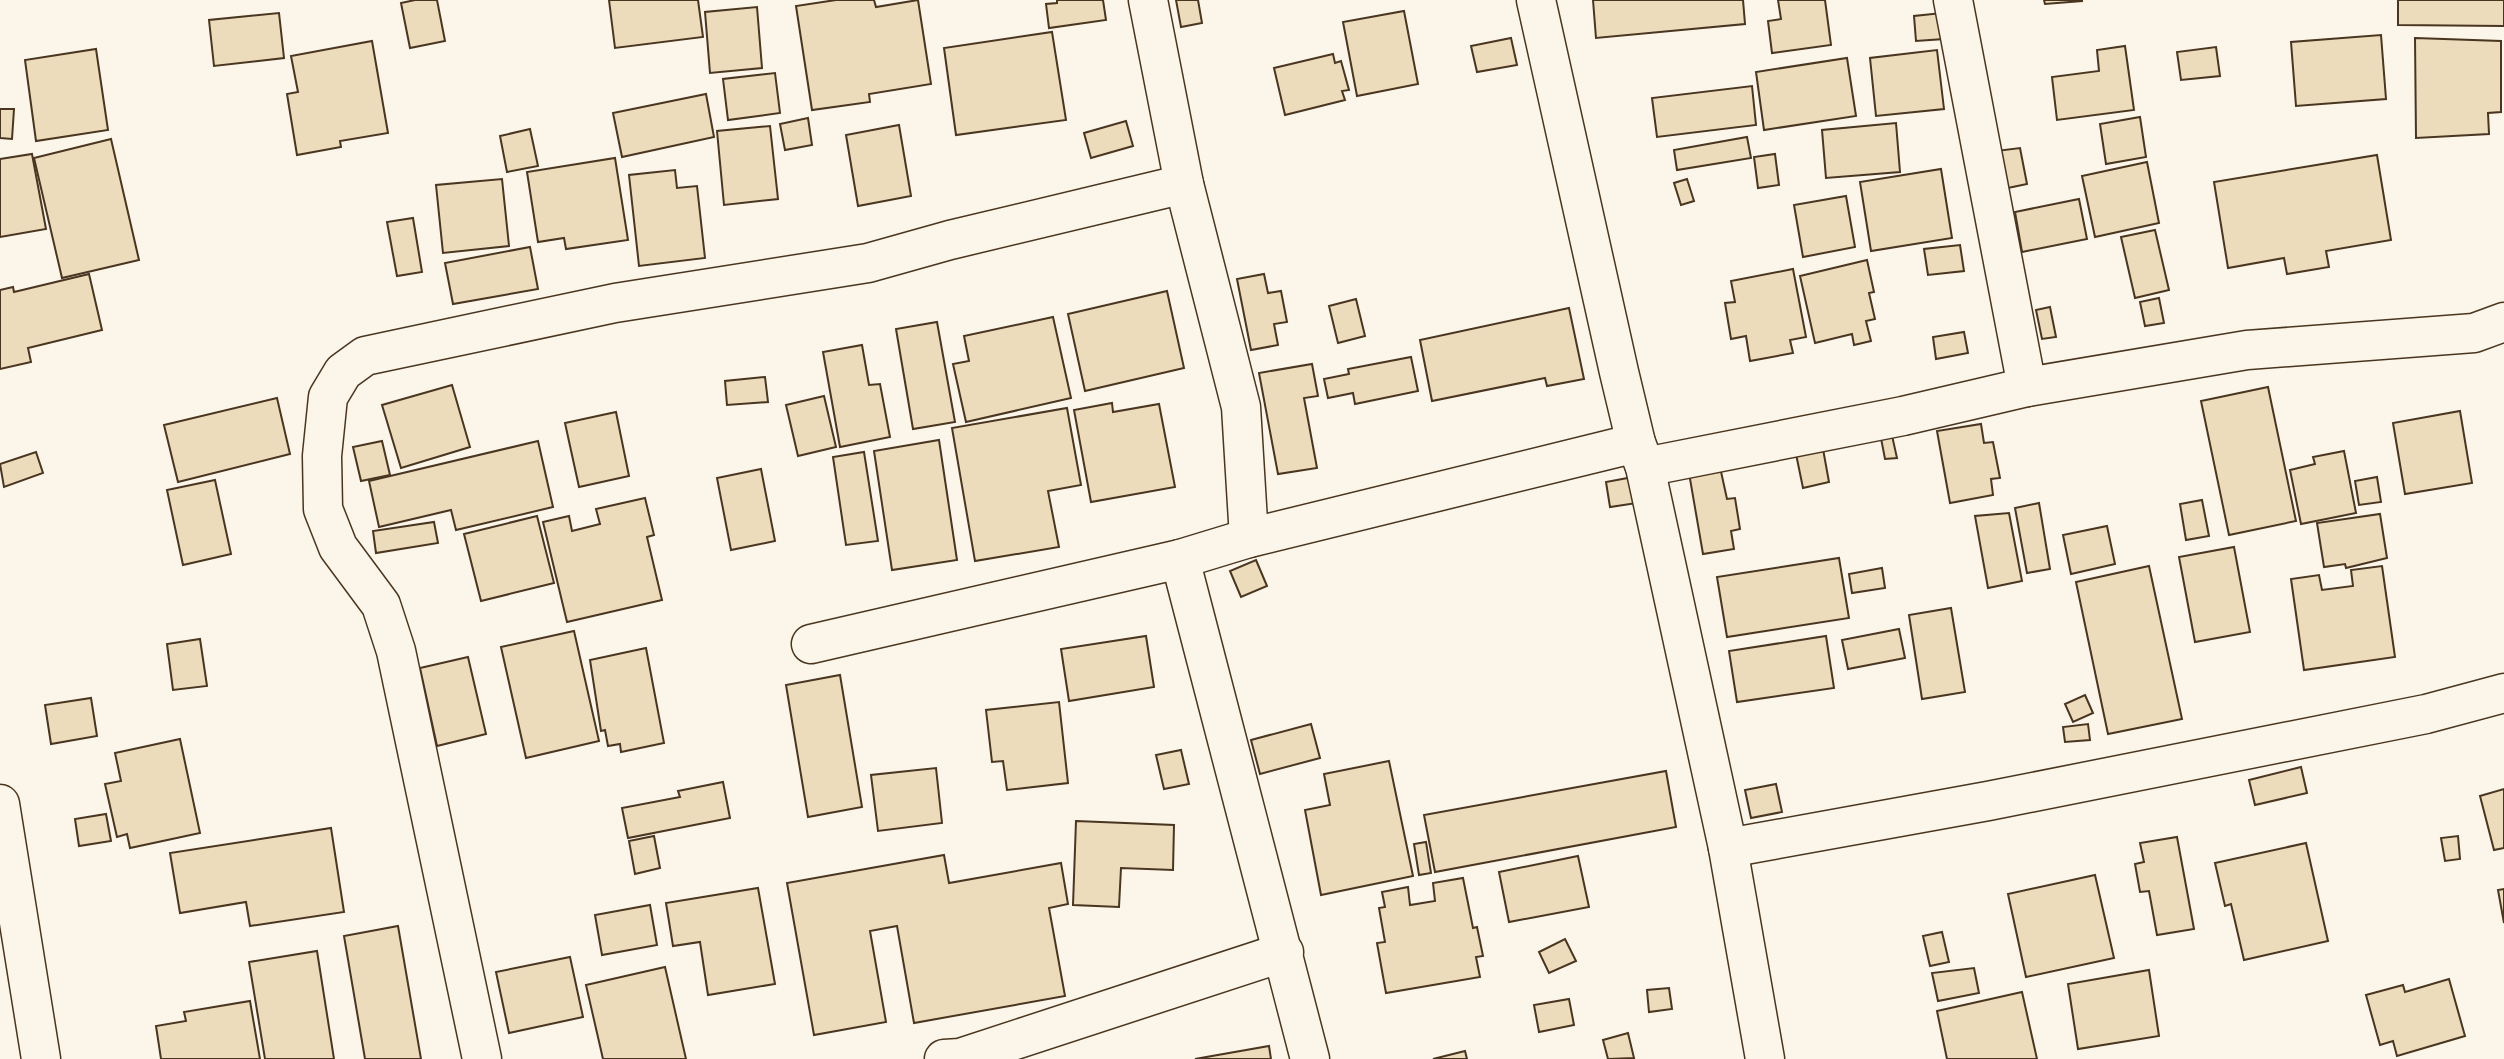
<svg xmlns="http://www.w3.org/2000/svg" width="2504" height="1059" font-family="Montserrat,sans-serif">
<rect width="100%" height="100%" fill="#fbf6e9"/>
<g fill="#ecdcbc" stroke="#4a3520" stroke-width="2">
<path d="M415,0h22l8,41 -35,7 -9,-45z"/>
<path d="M609,0h89l5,37 -88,11z"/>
<path d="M836,0h38l2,7 42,-7 13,84 -62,10 1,8 -58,8 -16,-104z"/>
<path d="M1057,0h46l3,20 -57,8 -3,-24 11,-1z"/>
<path d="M1176,0h22l4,23 -21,4z"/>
<path d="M1593,0h150l2,24 -149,14z"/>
<path d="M1778,0h47l6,45 -59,8 -4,-32 13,-2z"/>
<path d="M2044,0h38v1l-37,3z"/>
<path d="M2398,0h106v26l-106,-1z"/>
<path d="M757,7l5,61 -52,5 -5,-61z"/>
<path d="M1404,11l14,73 -61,12 -14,-74z"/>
<path d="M279,13l5,45 -70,8 -5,-46z"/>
<path d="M1942,13l2,26 -28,2 -2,-25z"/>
<path d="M1052,32l14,88 -110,15 -12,-87z"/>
<path d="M2381,35l5,64 -90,7 -5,-64z"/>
<path d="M1511,38l6,27 -40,7 -6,-26z"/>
<path d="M2415,38l86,3v71l-13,1 1,21 -73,4z"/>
<path d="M372,41l16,92 -48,8 1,6 -44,8 -10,-61 11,-2 -7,-36z"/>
<path d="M2125,46l9,64 -77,10 -5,-43 47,-6 -2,-21z"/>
<path d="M2216,47l4,29 -39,4 -4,-28z"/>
<path d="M96,49l12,81 -72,11 -11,-81z"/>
<path d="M1937,50l7,59 -68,7 -6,-58z"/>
<path d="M1333,54l2,9 6,-2 8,29 -7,1 3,9 -60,15 -11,-47z"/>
<path d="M1847,58l9,58 -92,14 -8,-58z"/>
<path d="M775,73l5,40 -52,7 -5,-41z"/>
<path d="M1752,86l4,39 -99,12 -5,-39z"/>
<path d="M706,94l8,43 -92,20 -9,-44z"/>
<path d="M0,109h14l-2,30 -12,-1z"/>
<path d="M2140,117l6,40 -40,7 -6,-40z"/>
<path d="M808,118l4,27 -27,5 -5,-26z"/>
<path d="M1126,121l7,25 -42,12 -7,-25z"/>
<path d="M1896,123l4,49 -74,6 -4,-48z"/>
<path d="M899,125l12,71 -53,10 -12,-71z"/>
<path d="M770,126l8,73 -54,6 -7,-74z"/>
<path d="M530,129l8,37 -31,6 -7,-36z"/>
<path d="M1747,137l4,21 -74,12 -3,-20z"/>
<path d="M111,139l28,121 -77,18 -28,-120z"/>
<path d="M2020,148l7,36 -24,5 -7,-38z"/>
<path d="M32,154l14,75 -46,8v-78z"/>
<path d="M1775,154l4,31 -21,3 -4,-31z"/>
<path d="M2377,155l14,85 -65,11 3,16 -42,7 -3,-16 -56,10 -14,-86z"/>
<path d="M615,158l13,82 -62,9 -2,-11 -26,4 -11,-70z"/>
<path d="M2147,162l12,61 -64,14 -13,-61z"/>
<path d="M1941,169l11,69 -81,13 -11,-69z"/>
<path d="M675,170l2,18 20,-2 8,72 -66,8 -10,-91z"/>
<path d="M502,179l7,67 -66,7 -7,-68z"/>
<path d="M1687,179l7,22 -13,4 -7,-22z"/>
<path d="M1846,196l9,51 -52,10 -9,-52z"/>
<path d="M2079,199l8,40 -65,13 -7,-40z"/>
<path d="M413,218l9,54 -25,4 -10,-54z"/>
<path d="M2155,230l14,60 -34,8 -14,-61z"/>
<path d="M1960,245l4,26 -36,4 -4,-26z"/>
<path d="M530,247l8,42 -85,15 -8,-41z"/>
<path d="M1867,260l7,32 -5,1 6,26 -9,2 5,20 -17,4 -2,-11 -37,9 -15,-67z"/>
<path d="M1793,269l13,68 -16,3 3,13 -43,8 -4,-25 -15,3 -6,-36 10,-1 -4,-21z"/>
<path d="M89,274l13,56 -74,18 3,14 -31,7v-79l13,-3 1,5z"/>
<path d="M1264,274l4,19 13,-2 6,31 -13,2 4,21 -27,5 -14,-71z"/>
<path d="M1167,291l17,77 -99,23 -17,-77z"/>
<path d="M2159,298l5,25 -19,3 -5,-24z"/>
<path d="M1356,299l9,37 -27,7 -9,-37z"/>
<path d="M2050,307l6,30 -14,2 -6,-29z"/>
<path d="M1569,308l15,71 -37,7 -2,-8 -113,23 -12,-61z"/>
<path d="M1053,317l18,81 -105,24 -13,-58 16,-3 -5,-25z"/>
<path d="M937,322l18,100 -42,7 -17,-100z"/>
<path d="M1964,332l4,21 -32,6 -3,-22z"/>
<path d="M862,345l7,40 11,-1 10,53 -50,10 -17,-95z"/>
<path d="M1411,357l7,34 -63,13 -2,-11 -25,5 -4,-19 25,-5 -1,-5z"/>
<path d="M1312,364l6,32 -14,2 13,70 -39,6 -19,-101z"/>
<path d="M765,377l3,25 -41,3 -2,-24z"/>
<path d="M452,385l18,62 -69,21 -19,-63z"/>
<path d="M2268,387l28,134 -67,14 -28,-134z"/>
<path d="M824,396l12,51 -38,9 -12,-51z"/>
<path d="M277,398l13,56 -112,28 -14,-57z"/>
<path d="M1112,403l1,9 46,-8 16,83 -84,15 -17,-92z"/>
<path d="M1067,408l14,77 -33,6 11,56 -84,14 -23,-133z"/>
<path d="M2460,411l12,72 -67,11 -12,-71z"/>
<path d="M616,412l13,64 -50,11 -14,-64z"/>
<path d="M1981,424l3,19 9,-1 7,36 -9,1 2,16 -43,8 -13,-72z"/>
<path d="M1891,431l6,27 -12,1 -5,-26z"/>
<path d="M939,440l18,120 -65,10 -18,-119z"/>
<path d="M382,441l8,34 -29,6 -8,-34z"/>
<path d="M538,441l15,66 -97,23 -5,-20 -72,17 -10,-46z"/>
<path d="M1823,449l6,33 -26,6 -7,-34z"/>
<path d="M2344,451l12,62 -55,11 -11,-54 25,-6 -2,-7z"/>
<path d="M36,452l7,21 -39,14 -4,-23z"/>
<path d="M864,452l14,89 -32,4 -13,-88z"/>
<path d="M1720,467l7,32 8,-1 5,31 -9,2 3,18 -31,5 -14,-81z"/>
<path d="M761,469l14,72 -44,9 -14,-72z"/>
<path d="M1633,477l4,26 -27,4 -4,-25z"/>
<path d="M2377,477l4,25 -22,3 -4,-24z"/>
<path d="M215,480l16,74 -48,11 -16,-75z"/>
<path d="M645,498l9,37 -7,2 15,63 -95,22 -24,-100 26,-6 3,15 28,-7 -4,-15z"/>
<path d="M2202,500l7,36 -23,4 -6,-36z"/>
<path d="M2039,503l11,66 -23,4 -12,-65z"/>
<path d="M2009,513l13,68 -34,7 -13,-72z"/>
<path d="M2380,514l7,44 -41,10 -1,-4 -21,3 -7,-44z"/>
<path d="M537,516l17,67 -73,18 -17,-67z"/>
<path d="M434,522l4,21 -62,10 -3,-22z"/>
<path d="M2107,526l8,38 -44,10 -8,-39z"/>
<path d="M2234,547l16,85 -55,10 -16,-85z"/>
<path d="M1839,558l10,60 -122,19 -10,-60z"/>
<path d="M1256,560l11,26 -26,11 -11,-26z"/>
<path d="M2149,566l33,153 -74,15 -32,-152z"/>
<path d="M2382,566l13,91 -91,13 -13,-91 28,-4 3,15 31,-4 -2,-16z"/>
<path d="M1882,568l3,20 -33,5 -3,-19z"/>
<path d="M1951,608l14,84 -43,7 -13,-84z"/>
<path d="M1899,629l6,29 -57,11 -6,-29z"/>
<path d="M574,631l25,110 -73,17 -25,-111z"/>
<path d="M1146,636l8,51 -85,14 -8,-52z"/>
<path d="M1826,636l8,52 -97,14 -8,-51z"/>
<path d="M200,639l7,47 -34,4 -6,-46z"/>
<path d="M646,648l18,95 -43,9 -1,-8 -12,2 -3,-16 -4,1 -11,-71z"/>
<path d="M468,657l18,77 -49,12 -17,-78z"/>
<path d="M840,675l22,132 -54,10 -22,-132z"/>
<path d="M2085,695l8,18 -20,9 -8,-18z"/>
<path d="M91,698l6,38 -46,8 -6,-39z"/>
<path d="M1059,702l9,81 -61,7 -4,-29 -11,1 -6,-52z"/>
<path d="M1311,724l9,34 -60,16 -9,-34z"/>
<path d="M2088,724l2,16 -25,2 -2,-15z"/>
<path d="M180,739l20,94 -70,15 -3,-14 -10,3 -12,-53 16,-3 -6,-28z"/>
<path d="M1181,750l8,34 -25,5 -8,-34z"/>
<path d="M1389,761l24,115 -92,19 -16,-85 25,-5 -6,-31z"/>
<path d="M2301,767l6,26 -52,12 -6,-25z"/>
<path d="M936,768l6,55 -64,8 -7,-56z"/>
<path d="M1666,771l10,56 -241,45 -11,-57z"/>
<path d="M723,782l7,36 -102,20 -6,-30 58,-11 -2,-6z"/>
<path d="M1776,784l6,28 -31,6 -6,-28z"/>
<path d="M2504,789v59l-10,2 -14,-54z"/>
<path d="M106,814l5,27 -32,5 -4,-27z"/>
<path d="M1076,821l98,4 -1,45 -52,-2 -2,39 -46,-2z"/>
<path d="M331,828l13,84 -94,14 -4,-24 -66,11 -10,-60z"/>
<path d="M654,836l6,32 -25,6 -6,-33z"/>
<path d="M2458,836l2,23 -15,2 -4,-23z"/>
<path d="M2177,837l17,92 -37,6 -8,-44 -9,1 -5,-28 9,-2 -4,-19z"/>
<path d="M1426,842l5,31 -12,2 -5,-31z"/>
<path d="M2306,843l22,98 -84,19 -13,-56 -6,2 -10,-43z"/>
<path d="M944,855l5,28 112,-20 7,41 -19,4 16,88 -151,27 -17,-97 -27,5 16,91 -72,13 -27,-152z"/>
<path d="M1578,856l11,51 -80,15 -10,-50z"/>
<path d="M2095,875l19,83 -88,19 -18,-83z"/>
<path d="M1463,878l10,50 4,-1 6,29 -7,1 4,20 -94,16 -9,-50 8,-1 -6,-34 6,-1 -3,-15 26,-5 2,18 25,-4 -2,-18z"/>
<path d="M758,888l17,96 -67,11 -8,-53 -27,4 -7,-43z"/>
<path d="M2504,889v34l-6,-33z"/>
<path d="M650,905l7,40 -55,10 -7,-40z"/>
<path d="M398,926l23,133h-56l-21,-123z"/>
<path d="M1942,932l7,30 -19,4 -7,-30z"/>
<path d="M1565,939l11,22 -27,12 -10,-21z"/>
<path d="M317,951l17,108h-69l-16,-97z"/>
<path d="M570,957l13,60 -74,16 -13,-61z"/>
<path d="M665,967l21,92h-83l-17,-74z"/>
<path d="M1974,968l5,25 -41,8 -6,-28z"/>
<path d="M2149,970l10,66 -81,13 -10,-65z"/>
<path d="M2449,979l16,57 -68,20 -4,-15 -13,4 -14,-50 37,-10 2,7z"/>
<path d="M1669,988l3,21 -23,3 -2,-22z"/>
<path d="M2022,992l15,67h-90l-10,-48z"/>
<path d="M1569,999l5,26 -35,7 -5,-27z"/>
<path d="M250,1001l10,58h-99l-5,-33 30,-5 -2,-9z"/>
<path d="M1628,1033l6,25 -26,1 -5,-19z"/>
<path d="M1269,1046l2,13h-76z"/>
<path d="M1465,1051l2,8h-34z"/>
</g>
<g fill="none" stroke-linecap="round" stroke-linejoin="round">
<g stroke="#4a3520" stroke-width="41">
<g id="minor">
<path d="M1148,0l36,184 57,223 8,131"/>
<path d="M1536,0l83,372 17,71 9,24 83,381 37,211"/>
<path d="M1953,0l74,387"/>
<path d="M1645,467l258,-51 124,-29 220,-37 227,-17 30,-11"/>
<path d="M1180,559l130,500"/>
<path d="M811,644l369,-85 69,-21 387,-95"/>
<path d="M0,804l41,255"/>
<path d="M1728,848l260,-47 438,-87 78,-21"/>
<path d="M482,1059l-86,-408 -15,-46 -43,-58 -15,-38 -1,-53 6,-59 15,-25 22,-16 250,-53 253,-40 82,-23 234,-56"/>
<path d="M944,1059l16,-1 324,-106"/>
</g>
</g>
<use href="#minor" stroke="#fbf6e9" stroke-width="38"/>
</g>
</svg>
